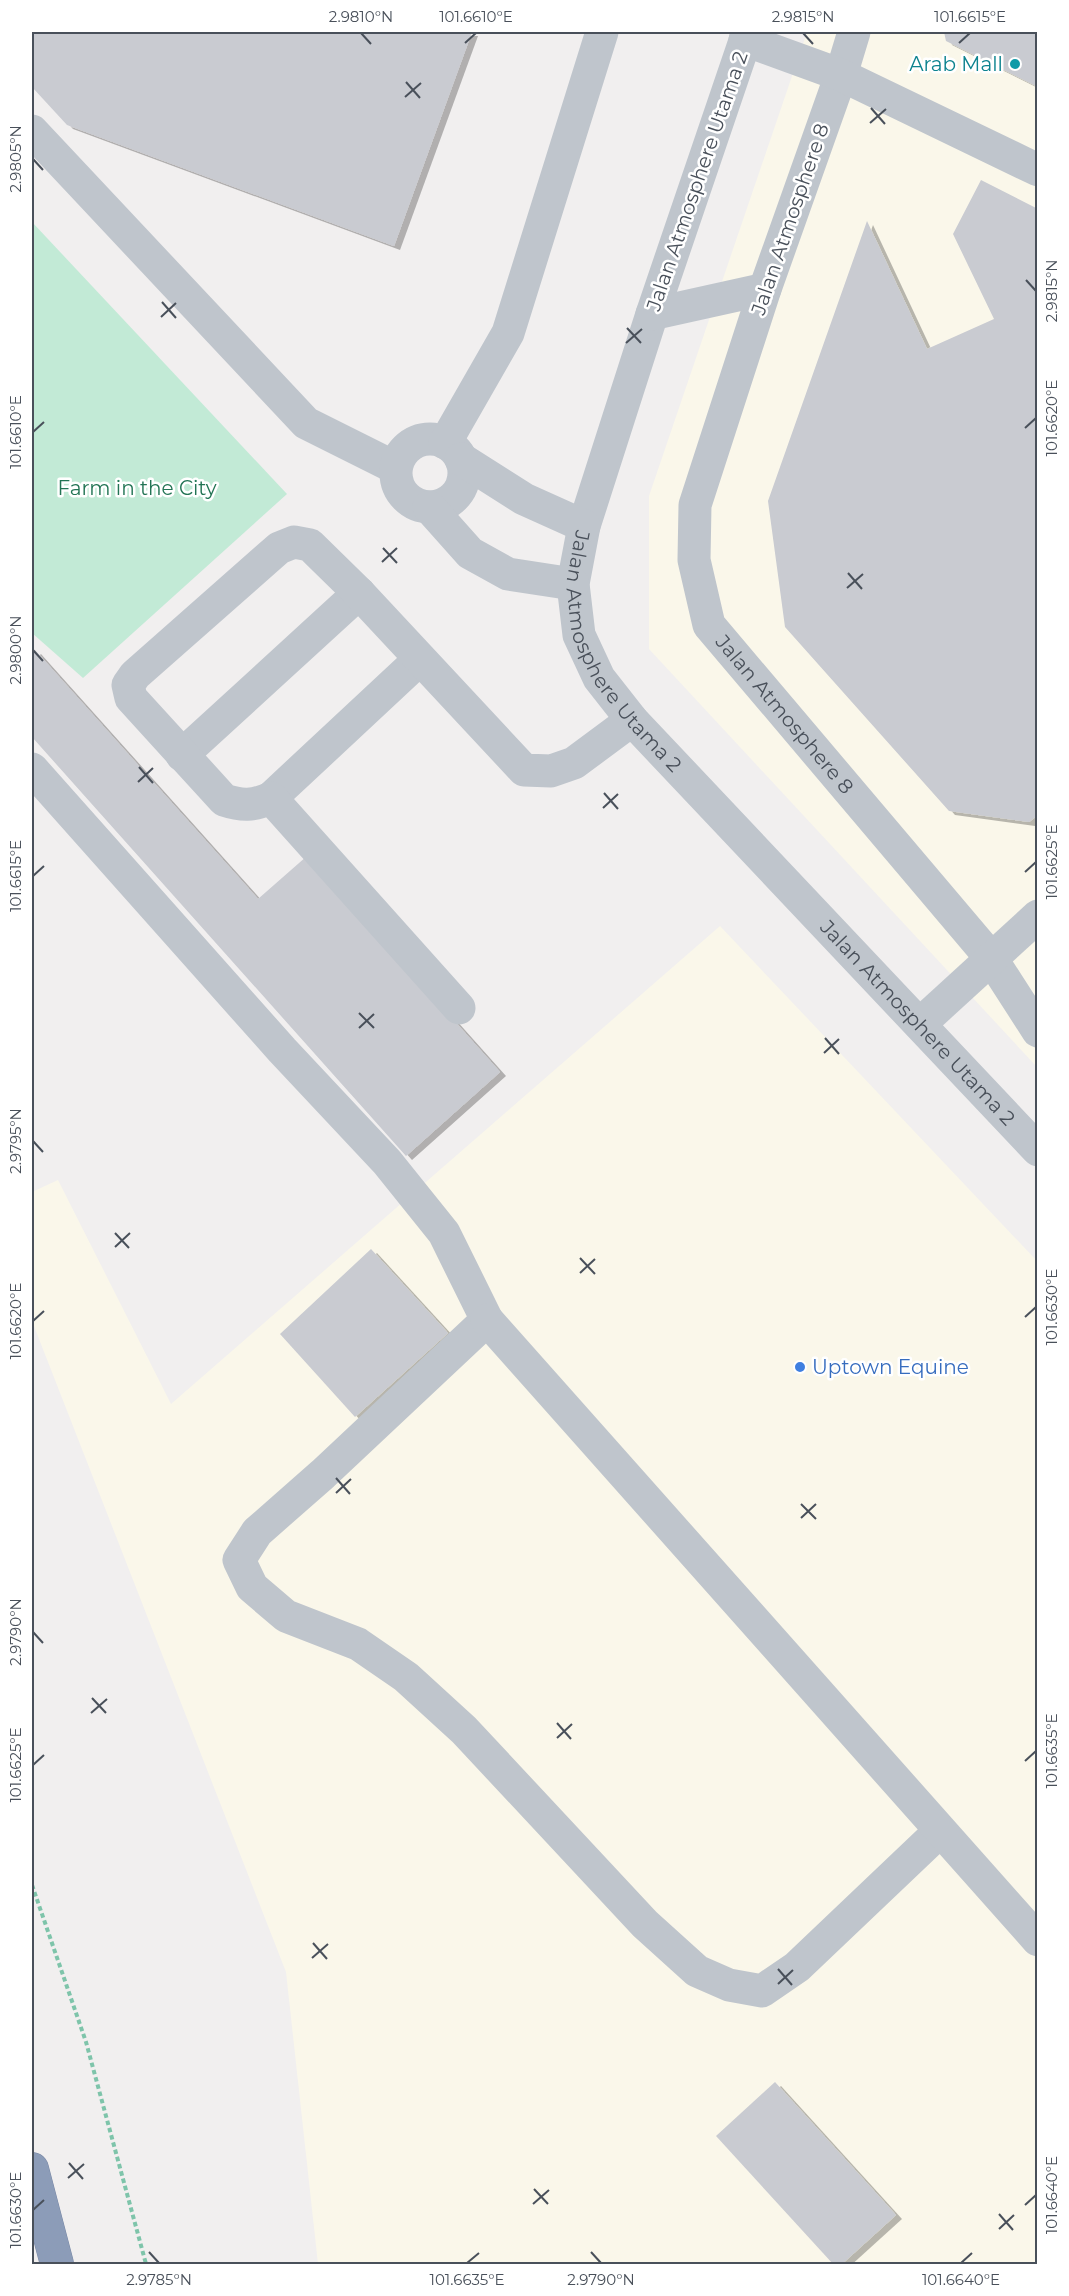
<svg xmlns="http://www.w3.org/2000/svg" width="1069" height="2296" font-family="Montserrat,sans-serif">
<defs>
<filter id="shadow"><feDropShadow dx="6" dy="4" stdDeviation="0" flood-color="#0004"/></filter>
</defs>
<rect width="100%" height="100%" fill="#f1efef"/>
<g fill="#faf7ea">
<path d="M807,32h230v1035l-388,-418v-153z"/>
<path d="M720,926l317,335v1003h-719l-32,-292 -254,-651v-129l26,-12 113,224z"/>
</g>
<path fill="#c2ead6" d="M32,222l255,272 -204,184 -51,-45z"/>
<g fill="#c9cbd1" filter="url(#shadow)">
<path d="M32,32h440l-78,214 -327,-121 -35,-38z"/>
<path d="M944,32h94v55l-92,-46z"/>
<path d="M981,180l57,29v606l-9,7 -80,-11 -164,-184 -17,-126 99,-280 60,128 67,-30 -41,-85z"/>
<path d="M35,650l223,249 49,-43 193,216 -94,84 -374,-419v-84z"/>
<path d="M371,1249l77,84 -93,84 -75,-83z"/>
<path d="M775,2082l121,133 -54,49h-9l-117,-128z"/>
</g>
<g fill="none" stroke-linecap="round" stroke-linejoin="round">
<g stroke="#7887a4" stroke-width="34">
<path id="highway" d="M32,2169l25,95"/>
</g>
<path stroke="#7ec4aa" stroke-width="4" stroke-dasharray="4.5 3" stroke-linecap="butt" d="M32,1885l54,157 60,222"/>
<g stroke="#bfc5cc" stroke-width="33">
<path id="s1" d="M748,32l-96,282 -68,212 -11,58 6,51 20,43 33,42 406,430"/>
<path id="s2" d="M854,32l-13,43 -76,214 -70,216 -1,55 15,65 282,333 47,73"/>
<path d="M745,40l96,35 197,95"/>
<path d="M32,131l274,292 90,45"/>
<path d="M652,314l113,-25"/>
<circle cx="430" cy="473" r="34"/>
<path d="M445,443l63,-110 94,-301"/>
<path d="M461,459l63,40 60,27"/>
<path d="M429,507l41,46 38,21 65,10"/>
<path d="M182,755l177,-162"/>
<path d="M32,769l250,281 105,112 57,71 43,87 -164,154 -66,58 -18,28 13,27 34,29 72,28 48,33 58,53 181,194 52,47 32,14 33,6 35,-24 143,-136"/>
<path d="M271,798l149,-139"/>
<path d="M459,1008l-188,-210c-18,8 -29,8 -47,2l-93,-102 -3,-13 7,-10 144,-127 15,-6 16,3 49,48 165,177 27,1 23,-8 58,-43"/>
<path d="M920,1024l118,-108"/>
<path d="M487,1320l551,620"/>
</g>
<use href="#highway" stroke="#8c9cb8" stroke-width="33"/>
</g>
<path fill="none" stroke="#49505a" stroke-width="2" d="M361,33l10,11M803,33l10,11M465,43l11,-10M959,43l11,-10M406,82l14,16M405,97l16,-14M871,108l14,16M870,123l16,-14M33,159l10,11M1026,280l10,11M162,302l14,16M161,317l15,-14M627,328l14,15M626,343l16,-14M1025,428l11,-10M33,432l11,-10M383,548l14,15M382,562l15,-14M848,573l14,16M847,588l16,-14M33,650l10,11M139,767l14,16M138,782l15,-14M604,793l14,16M603,808l15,-14M1025,872l11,-10M33,876l11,-10M359,1013l15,15M359,1028l15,-14M825,1038l14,16M824,1053l15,-14M33,1141l10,11M115,1233l14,15M115,1247l15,-14M580,1258l15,16M580,1273l15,-14M1025,1317l11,-10M33,1321l11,-10M336,1478l14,16M336,1493l15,-14M801,1504l15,15M801,1518l15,-14M33,1632l10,11M92,1698l14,15M91,1713l16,-14M557,1723l14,16M557,1738l15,-14M1025,1761l11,-10M33,1765l11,-10M313,1943l14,16M312,1958l16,-14M778,1969l14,16M778,1984l15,-14M69,2163l14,16M68,2178l16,-14M534,2189l14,15M533,2204l16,-14M1025,2205l11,-10M33,2210l11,-10M999,2214l14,16M999,2229l15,-14M149,2252l10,11M591,2252l10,11M467,2263l12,-10M961,2263l11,-10"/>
<circle fill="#0f9aa8" stroke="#fff" stroke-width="2" cx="1015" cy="64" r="6"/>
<circle fill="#3f7fe0" stroke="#fff" stroke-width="2" cx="800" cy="1367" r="6"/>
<g text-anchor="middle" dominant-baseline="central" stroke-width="5" stroke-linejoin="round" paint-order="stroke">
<g font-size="20" fill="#0d838f" stroke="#fff" text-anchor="end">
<text x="1003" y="64">Arab Mall</text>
</g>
<g font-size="20" fill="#49505a" stroke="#fff">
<text transform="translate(697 181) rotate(-71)">Jalan Atmosphere Utama 2</text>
<text transform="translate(790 219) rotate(-71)">Jalan Atmosphere 8</text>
<text stroke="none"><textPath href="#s1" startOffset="662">Jalan Atmosphere Utama 2</textPath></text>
<text stroke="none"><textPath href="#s2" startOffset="738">Jalan Atmosphere 8</textPath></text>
<text stroke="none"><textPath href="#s1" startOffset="1148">Jalan Atmosphere Utama 2</textPath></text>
</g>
<g font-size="20" fill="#227454" stroke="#fff">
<text x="137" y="488">Farm in the City</text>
</g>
<g font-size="20" fill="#366cbe" stroke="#fff" text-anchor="start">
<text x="812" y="1367">Uptown Equine</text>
</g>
</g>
<rect width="1069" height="2296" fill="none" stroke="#ffffff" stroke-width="66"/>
<rect x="33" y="33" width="1003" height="2230" fill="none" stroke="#49505a" stroke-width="2"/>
<g font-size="15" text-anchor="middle" fill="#49505a">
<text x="361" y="22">2.9810°N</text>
<text x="476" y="22">101.6610°E</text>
<text x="803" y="22">2.9815°N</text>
<text x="970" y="22">101.6615°E</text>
<text transform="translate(16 159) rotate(-90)" y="5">2.9805°N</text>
<text transform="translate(1052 291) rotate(-90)" y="5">2.9815°N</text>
<text transform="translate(1052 418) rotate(-90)" y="5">101.6620°E</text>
<text transform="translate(16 432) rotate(-90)" y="5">101.6610°E</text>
<text transform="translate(16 650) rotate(-90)" y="5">2.9800°N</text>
<text transform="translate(1052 862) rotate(-90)" y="5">101.6625°E</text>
<text transform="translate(16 876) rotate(-90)" y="5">101.6615°E</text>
<text transform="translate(16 1141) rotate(-90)" y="5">2.9795°N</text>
<text transform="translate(1052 1307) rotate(-90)" y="5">101.6630°E</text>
<text transform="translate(16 1321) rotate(-90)" y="5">101.6620°E</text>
<text transform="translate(16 1632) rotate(-90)" y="5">2.9790°N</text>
<text transform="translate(1052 1751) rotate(-90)" y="5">101.6635°E</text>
<text transform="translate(16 1765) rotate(-90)" y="5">101.6625°E</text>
<text transform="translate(1052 2195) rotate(-90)" y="5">101.6640°E</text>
<text transform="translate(16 2210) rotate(-90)" y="5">101.6630°E</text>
<text x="159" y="2285">2.9785°N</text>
<text x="467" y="2285">101.6635°E</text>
<text x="601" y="2285">2.9790°N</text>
<text x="961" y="2285">101.6640°E</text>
</g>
</svg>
